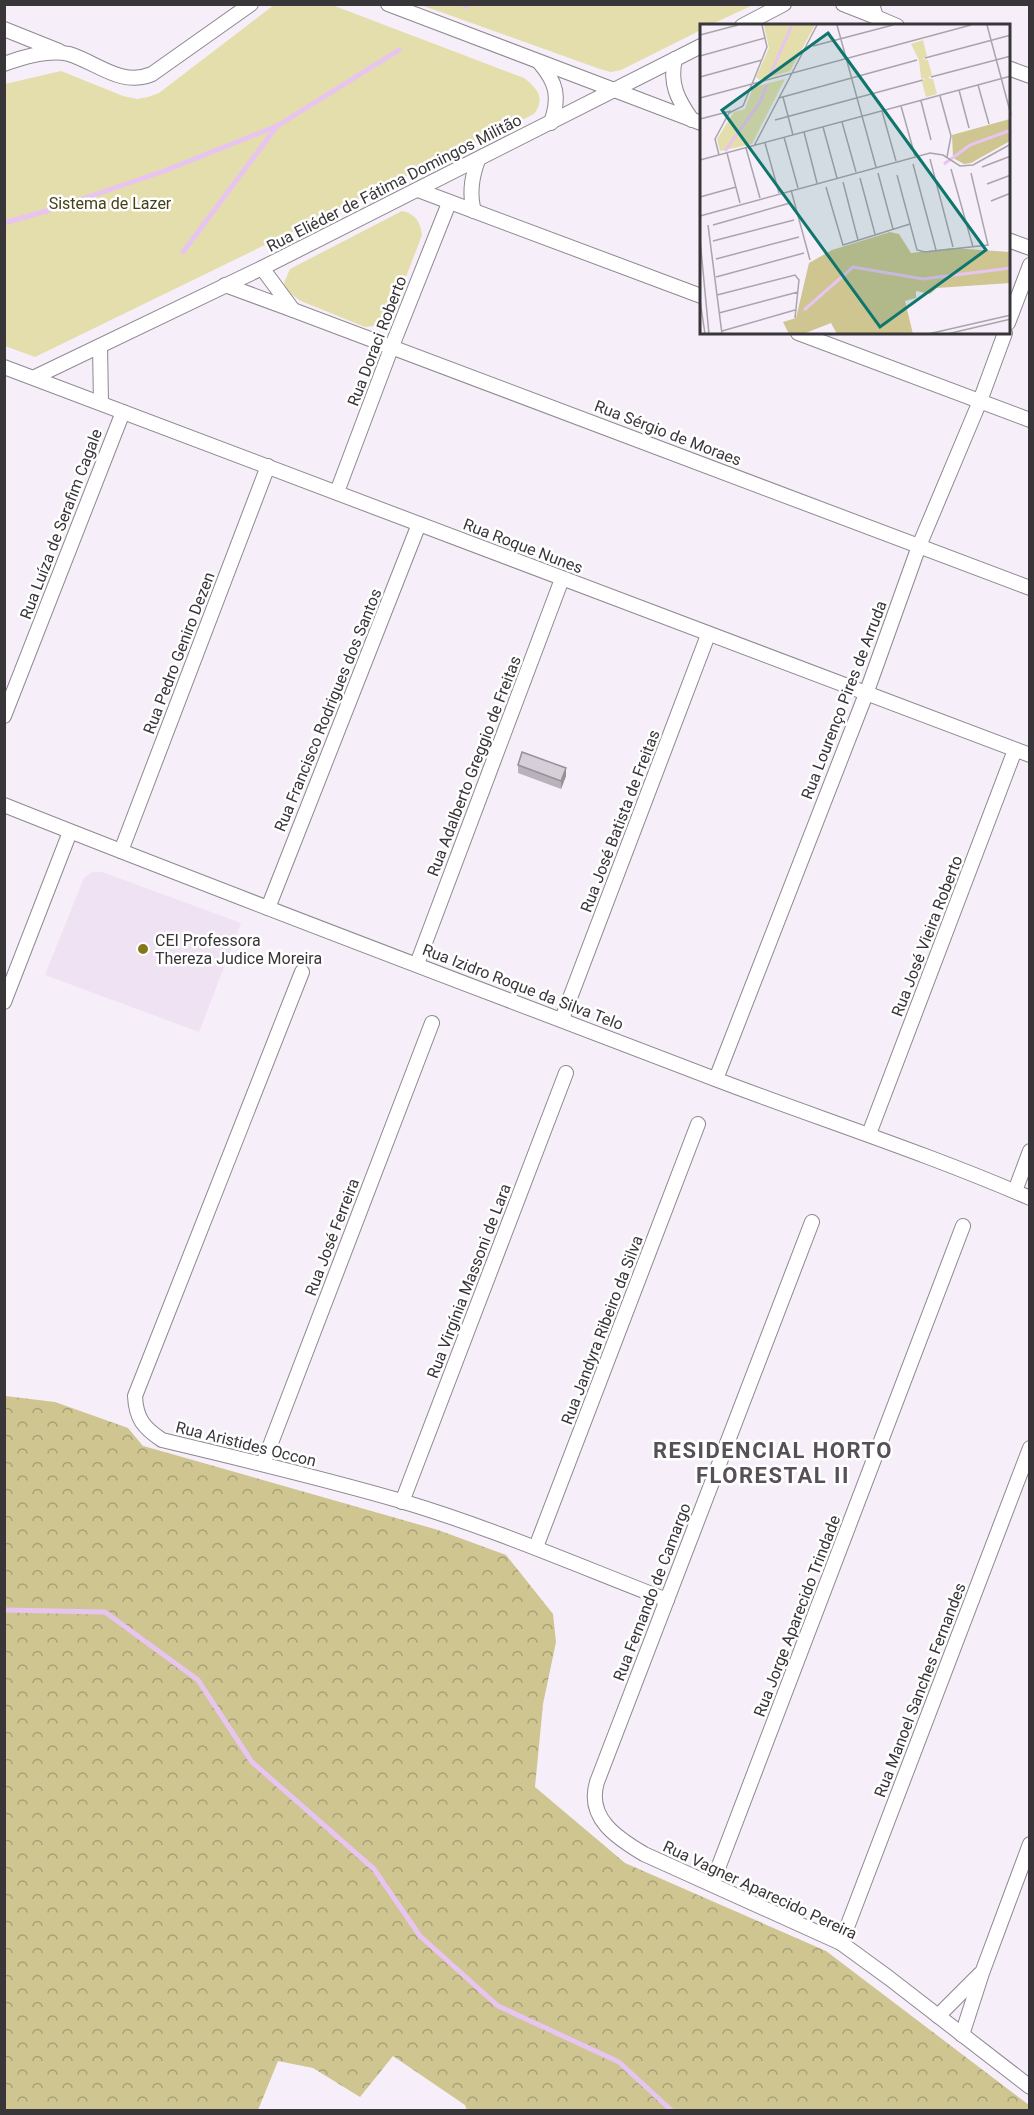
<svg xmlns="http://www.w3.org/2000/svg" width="1034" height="2115" font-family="Roboto,sans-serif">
<defs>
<pattern id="forest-crowns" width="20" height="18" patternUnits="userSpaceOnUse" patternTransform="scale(1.5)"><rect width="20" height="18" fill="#cec590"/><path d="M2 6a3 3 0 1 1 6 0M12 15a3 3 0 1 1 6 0" fill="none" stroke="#a8a177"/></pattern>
</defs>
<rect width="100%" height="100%" fill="#f6eef8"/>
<path fill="#efe2f2" d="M92,872h10l139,51 -42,109 -154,-57 39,-97z"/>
<path fill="url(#forest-crowns)" d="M5,1396l50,6 73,26 15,18 11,3 284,81 68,25 47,59 3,28 -13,62 -8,83 90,76 201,88 203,154v5h-562l-2,-5 -72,-49 -33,41 -47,-29 -35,-7 -20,49h-253z"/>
<g fill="#e4ddac">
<path d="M332,5l192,73c13,10 22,20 10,36l-499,243 -30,-11v-262l56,-13 62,25 14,3 11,-2 11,-4 115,-88z"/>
<path d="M421,5h332l-43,20 -9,1v4l-80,40 -10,2 -11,-3z"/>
<path d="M402,211c14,3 18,11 20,24l-29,76 -12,14 -16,2 -64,-26 -13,-9 -4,-9 6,-14z"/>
</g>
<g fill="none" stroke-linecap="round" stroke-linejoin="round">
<g stroke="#e8c5f1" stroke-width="5">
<path d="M466,6l3,-2"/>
<path d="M4,223l46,-13 114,-39 113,-45 122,-76"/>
<path d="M183,252l94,-126"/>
<path d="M4,1610l101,2 93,68 54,82 122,107 46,67 78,70 121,56 52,48"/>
</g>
<g stroke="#8f8890" stroke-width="16">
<g id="minor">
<path d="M388,4l313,119"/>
<path d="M843,4l33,13 -4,-13"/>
<path d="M876,17l21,9"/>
<path d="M742,26l42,-22"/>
<path d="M4,29l55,22"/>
<path d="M675,59c-6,25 3,41 17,61"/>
<path d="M539,62c18,21 21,35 12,61"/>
<path d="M4,64c19,-7 44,-15 65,-10 29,9 52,33 83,20l99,-70"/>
<path d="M1008,68l22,8"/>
<path d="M418,190l283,106"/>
<path d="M474,211c-5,-17 -2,-35 4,-51"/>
<path d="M1008,240l22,8"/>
<path d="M225,285l68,25 -31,-42"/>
<path d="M293,310l737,278"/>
<path d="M1008,323l22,-58"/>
<path d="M798,333l232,87"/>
<path d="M100,346l1,57"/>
<path d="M4,367l1026,388"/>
<path d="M35,377l227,-109 439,-222"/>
<path d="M337,492l55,-146 57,-143"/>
<path d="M4,716l119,-304"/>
<path d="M4,805c236,94 474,183 711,274 105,40 211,74 315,119"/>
<path d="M121,851l147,-385"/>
<path d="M268,908l151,-384"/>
<path d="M417,964l145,-385"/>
<path d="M302,972l-167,424c1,23 9,32 27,44 80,19 160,38 239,61 91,27 178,65 266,99"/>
<path d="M4,1002l66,-170"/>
<path d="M562,1019l146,-384"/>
<path d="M716,1079l150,-385 53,-148 61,-145 25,-68"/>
<path d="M869,1134l146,-384"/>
<path d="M1015,1191l15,-40"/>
<path d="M812,1222l-215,560c-11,36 20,56 47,72l197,89 48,35 141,109"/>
<path d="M263,1464l169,-441"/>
<path d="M402,1502l164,-429"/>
<path d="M536,1547l162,-423"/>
<path d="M712,1884l251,-658"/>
<path d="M841,1943l189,-495"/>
<path d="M938,2016l42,-42"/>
<path d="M962,2035l20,-62 48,-129"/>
</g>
</g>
<use href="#minor" stroke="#fff" stroke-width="14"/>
</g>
<path fill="#b9b2ba" d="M518,765l48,11 -5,13 -43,-16z"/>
<path fill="#969197" d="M566,768v8l-5,13v-8z"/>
<path fill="#d7cfd8" stroke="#969197" stroke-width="1.5" d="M522,752l44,16 -5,13 -43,-16z"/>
<circle fill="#85771c" stroke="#fff" stroke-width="2" cx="143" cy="949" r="6"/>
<g text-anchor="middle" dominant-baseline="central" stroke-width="5" stroke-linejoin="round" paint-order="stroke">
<g font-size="16" fill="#39363a" stroke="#fff">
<text transform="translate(394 183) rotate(-27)">Rua Eliéder de Fátima Domingos Militão</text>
<text transform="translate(377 341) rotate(-69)">Rua Doraci Roberto</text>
<text transform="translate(668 433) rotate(21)">Rua Sérgio de Moraes</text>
<text transform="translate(61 524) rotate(-69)">Rua Luíza de Serafim Cagale</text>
<text transform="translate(523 546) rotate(21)">Rua Roque Nunes</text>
<text transform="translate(179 653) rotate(-69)">Rua Pedro Geniro Dezen</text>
<text transform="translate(844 700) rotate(-69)">Rua Lourenço Pires de Arruda</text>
<text transform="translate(328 710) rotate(-68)">Rua Francisco Rodrigues dos Santos</text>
<text transform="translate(474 766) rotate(-69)">Rua Adalberto Greggio de Freitas</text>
<text transform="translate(620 821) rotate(-69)">Rua José Batista de Freitas</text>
<text transform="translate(927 936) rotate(-69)">Rua José Vieira Roberto</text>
<text transform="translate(523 987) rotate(21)">Rua Izidro Roque da Silva Telo</text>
<text transform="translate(332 1237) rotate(-69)">Rua José Ferreira</text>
<text transform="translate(469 1281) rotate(-69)">Rua Virgínia Massoni de Lara</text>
<text transform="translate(602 1330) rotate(-69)">Rua Jandyra Ribeiro da Silva</text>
<text transform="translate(246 1444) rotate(14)">Rua Aristides Occon</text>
<text transform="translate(652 1592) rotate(-69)">Rua Fernando de Camargo</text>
<text transform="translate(797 1616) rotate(-69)">Rua Jorge Aparecido Trindade</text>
<text transform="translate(920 1690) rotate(-69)">Rua Manoel Sanches Fernandes</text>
<text transform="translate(760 1890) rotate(25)">Rua Vagner Aparecido Pereira</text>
</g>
<g font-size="16" fill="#474117" stroke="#fff">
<text x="110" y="203">Sistema de Lazer</text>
</g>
<g font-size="16" fill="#39363a" stroke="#fff" text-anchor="start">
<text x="155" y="940">CEI Professora<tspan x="155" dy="18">Thereza Judice Moreira</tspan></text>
</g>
<g font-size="22" font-weight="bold" letter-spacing="1.5" fill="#565057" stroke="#fff">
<text x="773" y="1450">RESIDENCIAL HORTO<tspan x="773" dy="25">FLORESTAL II</tspan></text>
</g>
</g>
<g transform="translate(700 24)">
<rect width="310" height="310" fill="#f6eef8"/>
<path d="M310,95v22l-39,22 -7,1 -11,-6 -1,-23zM190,208l9,2 12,19 41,-5 58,4v31l-73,5 -7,6 -14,-3v7l-11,3 8,33h-76l-6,-11 -28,11h-14l-6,-12 13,-4 13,-55 23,-13z" fill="#cec590"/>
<path d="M64,1h51l-25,46 -30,9 -4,-3 13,-29zM223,16l4,16 -4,3 5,1 4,15 -4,3 5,1 4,15 -11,3 -4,-15 3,-3 -4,-1 -2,-18 -8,-16zM85,55l-33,65 -32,7 -3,-12 17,-27 11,-3 8,-22z" fill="#e4ddac"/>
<path fill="none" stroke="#e8c5f1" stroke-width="3" d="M70,51l22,-50M25,127l35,-49 7,-17M244,140l26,-19 41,-15M104,286l49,-43 70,12 88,-11"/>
<path fill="none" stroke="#aaa4ac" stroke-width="1.5" d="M137,1l39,142M287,1l24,90M0,11l38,-10M113,22l80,-21M0,32l65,-18M225,34l86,-23M0,36v35M0,53l62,-17M231,53l80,-21M278,61l11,39M259,66l10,38M240,72l11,40 -4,21M83,73l10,38M0,74l271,-73M79,74l138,-38M221,77l10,39M201,82l14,50M182,87l14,50M0,95l31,-8M75,96l148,-40M142,98l14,50M123,103l14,51M104,108l13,51M84,113l14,51M65,119l14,50M54,122l63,-121M46,124l14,50M27,129l13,50M19,131l-4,-16 14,-26 14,-7 24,-59 -5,-22M230,135l23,88M0,136l311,-84M213,140l23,86M282,143l29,-11M251,145l22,78M178,149l15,56M197,151l20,75 8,2 63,-7 -17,-72M160,154l15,56M143,158l15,58M287,160l24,-9M126,163l17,58 67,-21M91,166l19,70M0,173l36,-10M291,177l20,-8M0,192l230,-63 13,2 17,11 13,-1 38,-21M8,201l14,109M13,201l77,-22M0,215l9,95M13,217l81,-21M16,235l83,-22M16,253l88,-24M17,271l78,-20 4,5 -4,38M0,276l5,34M19,289l79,-21M22,307l73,-21M228,310l83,-19M247,310l64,-15"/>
<path fill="#0f766e" fill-opacity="0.15" stroke="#0f766e" stroke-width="3" d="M128,9l158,217 -106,77 -158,-217z"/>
<rect width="310" height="310" fill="none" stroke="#39363a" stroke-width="3"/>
</g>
<rect width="1034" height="2115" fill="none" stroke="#39363a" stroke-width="12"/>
</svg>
